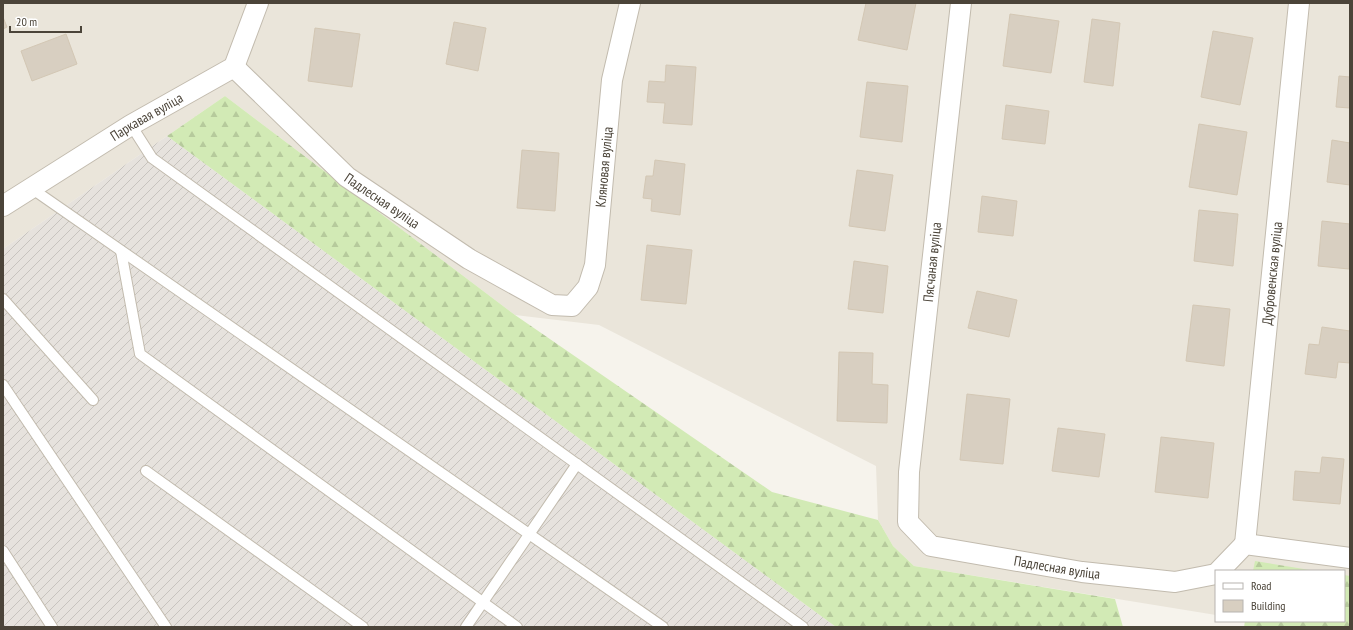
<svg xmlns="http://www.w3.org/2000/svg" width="1353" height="630" font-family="'PT Sans Narrow',sans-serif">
<defs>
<pattern id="industrial-furrows" width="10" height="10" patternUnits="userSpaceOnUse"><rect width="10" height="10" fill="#e6e2dd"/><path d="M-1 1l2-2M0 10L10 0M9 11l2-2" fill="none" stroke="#c7c3be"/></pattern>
<pattern id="forest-firs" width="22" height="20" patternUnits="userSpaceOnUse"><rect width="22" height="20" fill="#d2eab5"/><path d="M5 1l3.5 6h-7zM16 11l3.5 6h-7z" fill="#b6ca9c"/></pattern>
</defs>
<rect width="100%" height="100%" fill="#f6f3ec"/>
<path fill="#eae5da" d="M3,3h1347v624l-6,-6v-50h-128v44l-302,-49 -21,-20 -15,-26 -2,-54 -277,-141 -84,-10 -290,-219 -222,153z"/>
<path fill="url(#industrial-furrows)" d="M167,136l669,491h-833v-378z"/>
<g fill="url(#forest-firs)">
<path d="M225,96l290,219 257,177 106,28 15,26 21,20 201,33 8,28h-287l-669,-491z"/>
<path d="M1255,561l61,10h-63z"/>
<path d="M1344,575l6,1v51h-106l1,-6h99z"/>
</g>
<g fill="#d8cfc1" stroke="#d3c7b4">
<path d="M866,3h50l-9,47 -49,-10z"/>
<path d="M1010,14l49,7 -8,52 -48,-7z"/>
<path d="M3,17l4,10 -4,2z"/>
<path d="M1092,19l28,4 -7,63 -29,-4z"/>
<path d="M454,22l32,6 -8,43 -32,-7z"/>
<path d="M315,28l45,6 -8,53 -44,-6z"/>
<path d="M1213,31l40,7 -13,67 -39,-8z"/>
<path d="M66,34l11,30 -45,17 -11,-30z"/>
<path d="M666,65l30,2 -4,58 -29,-2 2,-20 -18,-1 2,-21 16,1z"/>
<path d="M1339,76l11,1v31l-14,-1z"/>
<path d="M867,82l41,4 -6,56 -42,-5z"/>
<path d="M1006,105l43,6 -4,33 -43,-5z"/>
<path d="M1199,124l48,8 -10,63 -48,-8z"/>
<path d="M1332,140l18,3v42l-23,-3z"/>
<path d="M522,150l37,3 -4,58 -38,-3z"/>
<path d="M655,160l30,4 -5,51 -29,-4 1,-12 -9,-1 3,-22h7z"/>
<path d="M857,170l36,5 -8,56 -36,-5z"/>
<path d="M982,196l35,5 -4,35 -35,-4z"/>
<path d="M1199,210l39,4 -5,52 -39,-5z"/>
<path d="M1322,221l28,3 -1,45 -31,-3z"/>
<path d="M647,245l45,5 -6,54 -45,-4z"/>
<path d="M854,261l34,5 -5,47 -35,-4z"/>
<path d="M977,291l40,9 -8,37 -41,-9z"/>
<path d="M1193,305l37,4 -6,57 -38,-5z"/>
<path d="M1322,327l28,4v32l-12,-1 -2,16 -31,-4 4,-30 10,1z"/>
<path d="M839,352l34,1 -1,31 16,1 -1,38 -50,-2z"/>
<path d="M967,394l43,5 -7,65 -43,-4z"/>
<path d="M1058,428l47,6 -6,43 -47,-6z"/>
<path d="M1161,437l53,6 -6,55 -53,-6z"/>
<path d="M1322,457l22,2 -4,45 -47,-4 2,-29 25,2z"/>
</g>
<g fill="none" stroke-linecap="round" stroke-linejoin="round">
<g stroke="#c2bbae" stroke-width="12">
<g id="service">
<path d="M131,125l21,33 651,469"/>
<path d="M31,188l632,439"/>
<path d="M121,251l19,103 377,273"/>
<path d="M3,299l90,101"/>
<path d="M3,385l163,242"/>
<path d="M146,471l217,156"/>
<path d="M3,551l49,76"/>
<path d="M466,627l111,-163"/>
</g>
</g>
<g stroke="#c2bbae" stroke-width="22">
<g id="minor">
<path id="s1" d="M961,3l-52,469 -1,50 23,24 151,26 93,10 41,-8"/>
<path id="s2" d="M234,67l113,110 122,82 83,46 20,1 16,-19 7,-22 17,-185 18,-77"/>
<path id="s3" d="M3,206l128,-81 103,-58 24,-64"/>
<path id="s4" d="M1245,544l54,-541"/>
<path d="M1219,571l26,-27 105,14"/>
</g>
</g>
<use href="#service" stroke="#fff" stroke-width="10"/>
<use href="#minor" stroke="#fff" stroke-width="20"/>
</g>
<g text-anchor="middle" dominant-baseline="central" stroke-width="3" stroke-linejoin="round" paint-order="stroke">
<g font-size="14" fill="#4b4439" stroke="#fff">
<text stroke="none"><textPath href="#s3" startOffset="169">Паркавая вуліца</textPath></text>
<text stroke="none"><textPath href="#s2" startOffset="566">Кляновая вуліца</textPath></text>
<text stroke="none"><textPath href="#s2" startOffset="200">Падлесная вуліца</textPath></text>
<text transform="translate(932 262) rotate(-84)">Пясчаная вуліца</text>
<text stroke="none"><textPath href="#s4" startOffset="272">Дубровенская вуліца</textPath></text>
<text stroke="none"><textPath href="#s1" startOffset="683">Падлесная вуліца</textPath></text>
</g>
</g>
<rect width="1353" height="630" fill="none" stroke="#4b4439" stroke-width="8"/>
<rect x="1215" y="570" width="130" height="52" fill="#ffffff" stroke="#b7b4b0"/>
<rect x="1223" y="583" width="20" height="6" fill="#ffffff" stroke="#b7b4b0"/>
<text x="1251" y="590" font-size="12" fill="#4b4439">Road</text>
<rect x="1223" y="600" width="20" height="12" fill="#d8cfc1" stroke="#b7b4b0"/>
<text x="1251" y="610" font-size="12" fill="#4b4439">Building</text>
<path d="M10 26v6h71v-6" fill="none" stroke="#4b4439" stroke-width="2"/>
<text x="16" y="26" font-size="12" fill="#4b4439" stroke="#ffffff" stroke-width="3" paint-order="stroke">20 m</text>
</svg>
